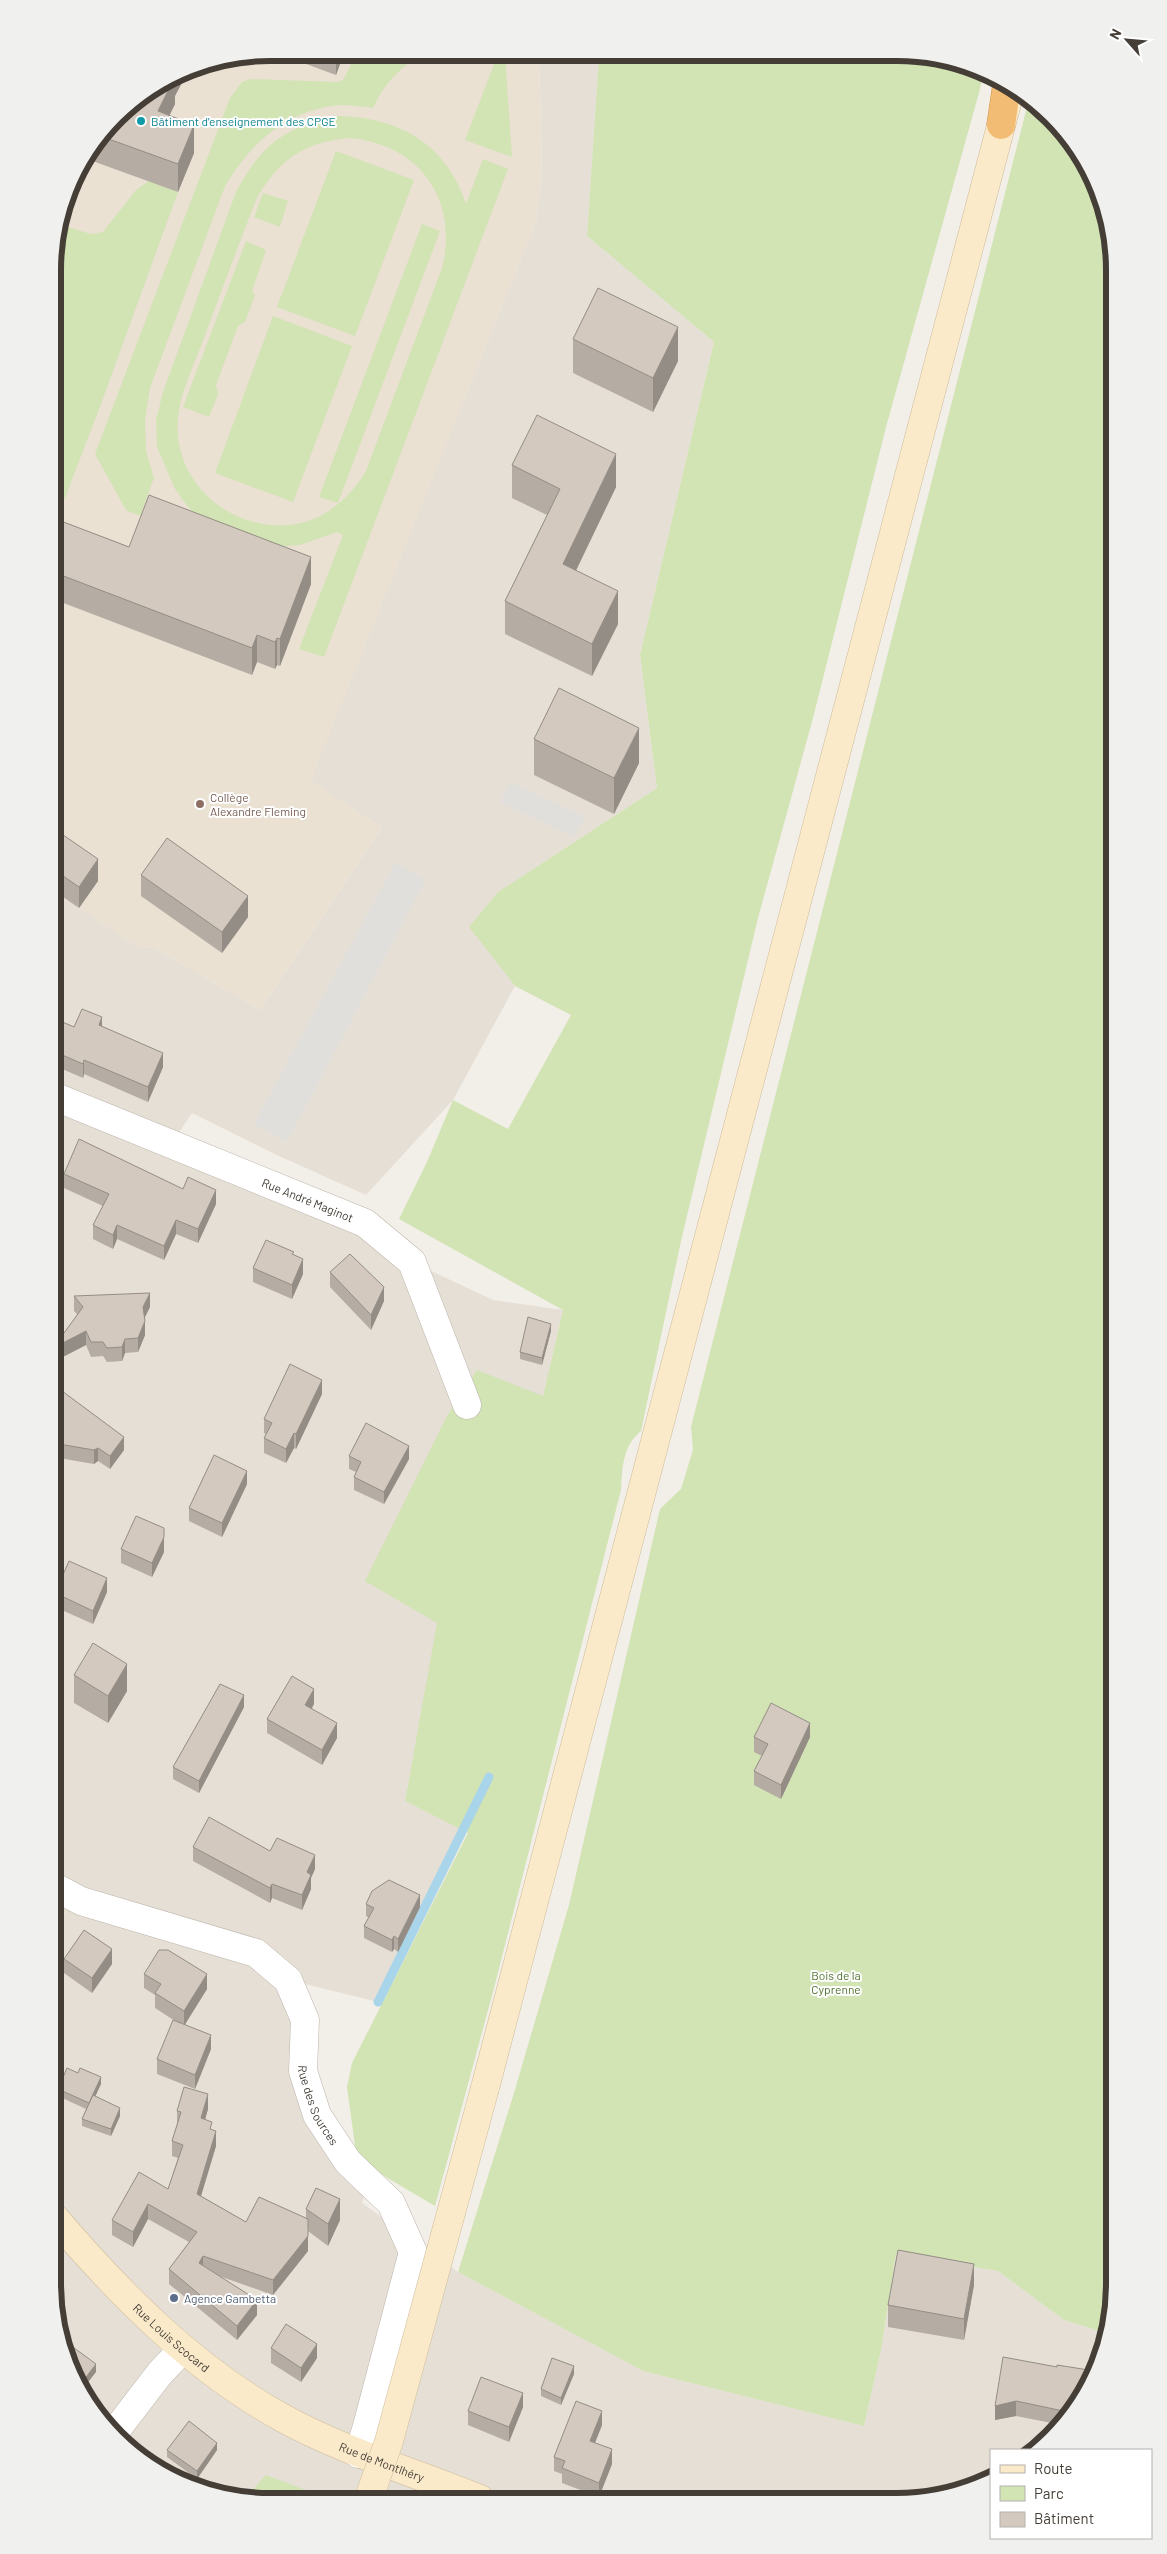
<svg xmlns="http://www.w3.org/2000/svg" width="1167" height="2554" font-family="Barlow,sans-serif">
<rect width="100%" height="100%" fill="#f2eee8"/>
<path fill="#e6dfd6" d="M539,54l60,1 -12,181 127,106 -74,313 17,133 -159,104 -28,35 45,59 -62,114 -87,95 -87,-39 -87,-43 -20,30 94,38 146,81 81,38 70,10 -20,86 -177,184 72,43 -33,178 58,29 -85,172 -89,-22 14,91 66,111 -7,21 96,69 185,99 221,55 17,-76 15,-96 102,17 66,49 42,13 -8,34 -37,60 -27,23h-43v27l-38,17 -56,7 -669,-4 -54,-18 -48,-32 -37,-42 -29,-65 -7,-56v-1394l85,57 17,1 105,62 122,-182 -72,-48 226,-558 6,-50z"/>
<path fill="#eae1d3" d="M270,53l269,1 3,118 -6,50 -225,558 71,48 -122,182 -105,-62 -17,-1 -85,-57v-634l22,-82 51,-67 61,-38z"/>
<g fill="#d2e3b4" fill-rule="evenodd">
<path d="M357,53h68c-24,13 -41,30 -52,55 -10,-1 -21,-3 -31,-3 -52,3 -92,38 -117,81l-75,202 -5,32 1,31 8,27 -14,38 -14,-6 -31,-56 135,-356 12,-16 9,-3 86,3 6,-2z"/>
<path d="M498,54h7l7,103 -47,-17z"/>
<path d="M599,55l340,2 44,15 -3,17 -94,338 -73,291 -55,200 -77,323 -40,190c-18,14 -19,37 -20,59l-127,498 -59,218 -78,-46 -10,-73 5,-24 116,-230 -63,-32 32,-178 -72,-42 83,-167 29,-44 66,26 20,-86 -164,-91 28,-57 26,-62 55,29 63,-114 -56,-29 -46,-59 29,-35 159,-104 -17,-133 74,-313 -127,-106z"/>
<path d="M1029,99c38,25 63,71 77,113 6,18 6,40 8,58v2028l-8,35 -42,-13 -66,-49 -102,-17 -15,96 -17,76 -221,-55 -185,-99 56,-179 55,-188 91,-396 21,-20 12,-39 -2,-23z"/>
<path d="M335,116c62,0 111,27 131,88l17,-45 25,10 -184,488 -25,-8 44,-114 -6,-3 -37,13 -26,2 -69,-23 -17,-17 -13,-18 -18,-42 -1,-27 7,-28 73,-200c24,-46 49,-65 99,-76zM349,138c71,6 110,62 93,130l-76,203c-20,33 -51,57 -92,54 -56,-3 -102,-51 -96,-108 3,-27 17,-54 26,-79 17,-46 34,-92 52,-138 22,-40 48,-58 93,-62z"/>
<path d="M336,151l78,29 -59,156 -78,-29z"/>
<path d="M149,181l29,11 -77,212 -36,94h-2l-6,21 -4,2v-265l8,-31 30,9 12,-2 33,-42z"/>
<path d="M263,193l25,8 -8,26 -26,-10z"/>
<path d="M422,224l18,7 -102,272 -19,-6z"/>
<path d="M246,241l20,9 -14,41 3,4 -10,27 -7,4 -22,59 2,10 -9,22 -26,-10z"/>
<path d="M273,316l79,30 -59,156 -78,-29z"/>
<path d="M266,2475l61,23 -81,-1z"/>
</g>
<g fill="#e1dfdc">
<path d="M510,782l75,35 -11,20 -74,-35z"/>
<path d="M395,863l31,16 -139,263 -33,-18z"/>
</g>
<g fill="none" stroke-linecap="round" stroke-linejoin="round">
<path stroke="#a9d5ea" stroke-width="9" d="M378,2002l111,-225"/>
<g stroke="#bdb5ab" stroke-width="29">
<g id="street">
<path id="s1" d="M53,1096l312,127 47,39 55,143"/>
<path id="s2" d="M53,1886l28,15 175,52 32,27 17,40 -2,51 14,44 31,47 43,41 22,49 -47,178 -8,24"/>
<path d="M114,2433l46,-60 22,-23"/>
</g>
</g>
<g stroke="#cebc9b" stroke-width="29">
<g id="secondary">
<path d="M485,2088l522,-1985"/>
<path id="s3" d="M53,2216c66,77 138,151 228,201 63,35 133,55 199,82"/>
</g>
</g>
<g stroke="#d09044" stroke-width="29">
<path id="highway" d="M1001,125l6,-41"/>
</g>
<use href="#street" stroke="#fff" stroke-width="28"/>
<use href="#secondary" stroke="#faeaca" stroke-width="28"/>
<use href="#highway" stroke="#f2bc74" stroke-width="28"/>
<g stroke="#cebc9b" stroke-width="29" stroke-linecap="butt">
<path id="secondary-bridge" d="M369,2498l20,-57 96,-353"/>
</g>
<use href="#secondary-bridge" stroke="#faeaca" stroke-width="28"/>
</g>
<g fill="#b5ada3">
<path d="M276,53h68l-8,22z"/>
<path d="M175,96v8l-6,12 25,37 -16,39 -91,-33 39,-52z"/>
<path d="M573,339l105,22 -25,51 -80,-39z"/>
<path d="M512,465l104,22 -40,84 42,53 -26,52 -87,-42v-33l42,-86 -35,-17z"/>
<path d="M53,518l76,29 182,37 -31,82 -3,-1 -2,4 -18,-7 -5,13 -199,-76z"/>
<path d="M534,739l105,24 -25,51 -80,-39z"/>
<path d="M53,828l45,53 -19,27 -26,-18z"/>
<path d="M141,875l107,42 -26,36 -81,-57z"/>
<path d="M53,1018l21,9h28l61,40 -15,35 -64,-28 -1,4 -30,-13z"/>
<path d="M64,1174l152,30 -18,39 -22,-9 -12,26 -47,-21 -4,10 -20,-10v-14l10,-19 -39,-18z"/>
<path d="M294,1255l9,19 -11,25 -39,-17v-14z"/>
<path d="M330,1272l54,29 -13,29 -41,-43z"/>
<path d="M74,1296l76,11 -5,10v18l-7,17 -13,1 -3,8 -15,1 -4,-6 -12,1 -5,-12 -33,17 24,-48 -3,-3z"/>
<path d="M551,1331l-9,34 -22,-6v-7z"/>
<path d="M322,1394l-26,55 -2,-1 -8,15 -22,-10v-15l2,-4 -2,-1v-14z"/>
<path d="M53,1412l71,38 -14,19 -12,-8 -4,3 -41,-7z"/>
<path d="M349,1456l60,3 -25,45 -30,-14v-13l2,-5 -7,-3z"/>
<path d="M247,1484l-25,53 -33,-16v-13z"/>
<path d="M121,1549l43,3 -12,25 -31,-14z"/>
<path d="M107,1592l-14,32 -38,-17v-14z"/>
<path d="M74,1675l53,16 -19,32 -34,-20z"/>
<path d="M314,1704l-2,4 25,30 -15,27 -55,-32v-14z"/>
<path d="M244,1707l-45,86 -26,-14v-12z"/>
<path d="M754,1737h56l-29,62 -27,-14v-14l8,-15 -8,-4z"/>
<path d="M193,1847l77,4 45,18 -4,9v11l-9,21 -30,-12 -2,5 -77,-42z"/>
<path d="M366,1904l54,3 -22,45 -4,-3 -2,3 -28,-14v-12l5,-8 -3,-2z"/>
<path d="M64,1959l48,5 -20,29 -28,-20z"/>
<path d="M144,1974l63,15 -22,35 26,25 -16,40 -38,-15v-15l18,-38 -20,-13v-13l-11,-7z"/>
<path d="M101,2084l-6,12 25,20 -9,20 -29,-10v-7l4,-10 -28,-13v-7z"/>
<path d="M208,2109l-3,11 7,10 4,16 -15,50 45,26 60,-4v-9l34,11 -12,26 -20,-15v20l-35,44 -54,-19 38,39 -20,25 -68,-56v-15l20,-27 -41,-23 -15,28 -21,-12v-15l56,-31 10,-31 -6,-2v-15l5,-16v-14z"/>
<path d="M974,2285l-10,55 -76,-13v-22z"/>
<path d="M271,2348l46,10 -16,24 -30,-19z"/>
<path d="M1057,2367l38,4 -33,54 -46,-9 -21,4v-14z"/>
<path d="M574,2374l-13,31 -20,-9v-7z"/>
<path d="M523,2407l-14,35 -41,-17v-14z"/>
<path d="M602,2425l-7,18 17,21 -13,33 -37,-14v-9l-8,-3v-14z"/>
<path d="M167,2450h50l-20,29 -30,-22z"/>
</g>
<g fill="#948d85">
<path d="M336,53h8l-8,22z"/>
<path d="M190,68l-15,28v8l-17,35v-28l14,-32 15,-10z"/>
<path d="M194,125v28l-16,39v-28z"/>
<path d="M678,327v34l-25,51v-34z"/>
<path d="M616,454v33l-53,110v-33z"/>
<path d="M311,557v27l-31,82v-27z"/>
<path d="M618,591v33l-26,52v-32z"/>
<path d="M257,635v27l-5,13v-27z"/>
<path d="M277,638v27l-2,4v-27z"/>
<path d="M639,728v35l-25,51v-36z"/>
<path d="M98,859v22l-19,27v-21z"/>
<path d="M248,896v21l-26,36v-21z"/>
<path d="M102,1017v14l-3,-6z"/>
<path d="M163,1053v14l-15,35v-15z"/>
<path d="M84,1060v14l-1,4v-14z"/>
<path d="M216,1190v14l-18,39v-14z"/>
<path d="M176,1220v14l-12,26v-14z"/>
<path d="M117,1225v14l-4,10v-14z"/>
<path d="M303,1259v15l-11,25v-14z"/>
<path d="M384,1287v14l-13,29v-15z"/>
<path d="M150,1293v14l-7,14v-14z"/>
<path d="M145,1321v14l-7,17v-14z"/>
<path d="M551,1324v7l-9,34v-7z"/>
<path d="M86,1331v14l-33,17v-14z"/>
<path d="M125,1339v14l-3,8v-14z"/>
<path d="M322,1380v14l-26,55v-15z"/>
<path d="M294,1433v15l-8,15v-14z"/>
<path d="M124,1437v13l-14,19v-13z"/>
<path d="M409,1446v13l-25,45v-12z"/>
<path d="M98,1448v13l-4,3v-14z"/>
<path d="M247,1471v13l-25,53v-14z"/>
<path d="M164,1537v15l-12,25v-14z"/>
<path d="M107,1578v14l-14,32v-13z"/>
<path d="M127,1664v27l-19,32v-27z"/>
<path d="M314,1689v15l-9,15v-14z"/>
<path d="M244,1695v12l-45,86v-12z"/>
<path d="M337,1723v15l-15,27v-15z"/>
<path d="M810,1723v14l-29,62v-14z"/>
<path d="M315,1855v14l-4,9v11l-9,21v-15l5,-23z"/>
<path d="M272,1884v14l-2,5v-15z"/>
<path d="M420,1895v12l-22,45v-13z"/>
<path d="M394,1936v13l-2,3v-12z"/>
<path d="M112,1949v15l-20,29v-15z"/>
<path d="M207,1974v15l-23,37v-15z"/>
<path d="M211,2035v14l-16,40v-14z"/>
<path d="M101,2077v7l-12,26v-7z"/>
<path d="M208,2094v15l-7,24v-15z"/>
<path d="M120,2108v8l-9,20v-7z"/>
<path d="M216,2131v15l-19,63v-15z"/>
<path d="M340,2199v21l-12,26v-22z"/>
<path d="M148,2204v15l-15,28v-15z"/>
<path d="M308,2236v15l-35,44v-15z"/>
<path d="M203,2256v14l-4,-7z"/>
<path d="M974,2264v21l-10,55v-21z"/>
<path d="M257,2300v15l-20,25v-14z"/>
<path d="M317,2344v14l-16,24v-14z"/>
<path d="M96,2364v8l-14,18 -2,-5z"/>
<path d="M574,2366v8l-13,31v-7z"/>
<path d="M523,2393v14l-14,35v-15z"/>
<path d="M1016,2401v15l-21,4v-14z"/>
<path d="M602,2411v14l-12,30v-14z"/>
<path d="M217,2443v7l-20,29v-8z"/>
<path d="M612,2449v15l-13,33v-14z"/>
</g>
<g fill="#d3c9be" stroke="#948d85">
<path d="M175,77l-17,34 36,14 -16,39 -75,-27 23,-30z"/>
<path d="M598,288l80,39 -25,51 -80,-39z"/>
<path d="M537,415l79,39 -53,110 55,27 -26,53 -87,-43 55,-112 -48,-24z"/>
<path d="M149,495l162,62 -31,82 -3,-1 -2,4 -18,-7 -5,13 -199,-76v-54l76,29z"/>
<path d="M559,688l80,40 -25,50 -80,-39z"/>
<path d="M53,828l45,31 -19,28 -26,-18z"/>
<path d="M167,838l81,58 -26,36 -81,-57z"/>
<path d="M82,1009l20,8 -3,8 64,28 -15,34 -64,-27 -1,4 -30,-13v-33l21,9z"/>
<path d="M79,1139l104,50 5,-12 28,13 -18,39 -22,-9 -12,26 -47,-21 -4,10 -20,-10 16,-31 -45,-20z"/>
<path d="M266,1240l28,12 -2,2 11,5 -11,26 -39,-17z"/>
<path d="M350,1254l34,33 -13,28 -41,-43z"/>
<path d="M150,1293l-7,14 2,14 -7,17 -13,1 -3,8 -15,1 -4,-6h-12l-5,-11 -33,17 30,-41 -9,-11z"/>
<path d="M528,1317l23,7 -9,34 -22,-6z"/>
<path d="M290,1364l32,16 -26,54 -2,-1 -8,16 -22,-11 8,-15 -8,-4z"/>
<path d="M58,1388l66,49 -14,19 -12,-8 -4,2 -41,-7v-31z"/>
<path d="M366,1423l43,23 -25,46 -30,-15 7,-15 -12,-6z"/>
<path d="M214,1455l33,16 -25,52 -33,-15z"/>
<path d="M136,1516l28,12v9l-12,26 -31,-14z"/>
<path d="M69,1561l38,17 -14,33 -38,-18z"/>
<path d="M93,1643l34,21 -19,32 -34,-21z"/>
<path d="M292,1676l22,13 -9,16 32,18 -15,27 -55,-31z"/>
<path d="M220,1684l24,11 -45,86 -26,-14z"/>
<path d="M771,1703l39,20 -29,62 -27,-14 14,-27 -14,-7z"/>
<path d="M209,1817l61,34 7,-13 38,17 -8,17 4,3 -9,20 -30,-11 -2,4 -77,-41z"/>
<path d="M389,1880l31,15 -22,44 -4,-3 -2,4 -28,-14 10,-18 -8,-4 6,-13z"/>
<path d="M84,1930l28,19 -20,29 -28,-19z"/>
<path d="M159,1950h9l39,24 -23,37 -29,-18 6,-9 -17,-10z"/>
<path d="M173,2020l38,15 -16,40 -38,-16z"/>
<path d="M67,2068l11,5 2,-5 21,9 -12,26 -31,-14z"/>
<path d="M184,2087l24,7 -7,24 11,4 -2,7 6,2 -19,63 49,28 13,-25 49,22v17l-35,44 -70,-24 -4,7 58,37 -20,26 -68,-57 28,-37 -49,-28 -15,28 -21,-12 27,-48 29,17 15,-44 -11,-4 9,-29 -4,-1z"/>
<path d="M93,2095l27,13 -9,21 -29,-10z"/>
<path d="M316,2188l24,11 -12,25 -22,-15z"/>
<path d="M898,2250l76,14 -10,55 -76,-14z"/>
<path d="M286,2324l31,20 -16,24 -30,-20z"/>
<path d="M62,2345h1l5,3 2,-3 26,19 -16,21z"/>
<path d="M1003,2357l54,10v-2l38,6 -21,35 -5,-1 -1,7 -52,-11 -21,5z"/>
<path d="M552,2358l22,8 -13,32 -20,-9z"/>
<path d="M481,2377l42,16 -14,34 -41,-16z"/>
<path d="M576,2401l26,10 -12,30 22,8 -13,34 -37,-15 3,-7 -11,-4z"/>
<path d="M189,2421l28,22 -20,28 -30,-21z"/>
<path d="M677,2491l24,9h-27z"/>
</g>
<circle fill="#0f9aa8" stroke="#fff" stroke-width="2" cx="141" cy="121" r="5"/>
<circle fill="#8d6e63" stroke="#fff" stroke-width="2" cx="200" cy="804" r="5"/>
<circle fill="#5c6f8a" stroke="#fff" stroke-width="2" cx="174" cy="2298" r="5"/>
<g text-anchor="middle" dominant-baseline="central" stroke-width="4" stroke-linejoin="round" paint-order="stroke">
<g font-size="12" fill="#0d838f" stroke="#fff" text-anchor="start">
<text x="151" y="121">Bâtiment d'enseignement des CPGE</text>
</g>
<g font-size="12" fill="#785e54" stroke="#fff" text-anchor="start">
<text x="210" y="797">Collège<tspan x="210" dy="14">Alexandre Fleming</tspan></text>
</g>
<g font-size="12" fill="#453e37" stroke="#fff">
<text stroke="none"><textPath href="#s1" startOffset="275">Rue André Maginot</textPath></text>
<text stroke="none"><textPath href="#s2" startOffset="388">Rue des Sources</textPath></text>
<text stroke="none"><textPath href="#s3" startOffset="170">Rue Louis Scocard</textPath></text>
<text stroke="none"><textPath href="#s3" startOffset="416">Rue de Montlhéry</textPath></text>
</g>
<g font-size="12" fill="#4f722f" stroke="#fff">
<text x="836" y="1975">Bois de la<tspan x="836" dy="14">Cyprenne</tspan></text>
</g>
<g font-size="12" fill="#4e5e75" stroke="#fff" text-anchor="start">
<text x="184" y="2298">Agence Gambetta</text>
</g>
</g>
<path d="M0 0H1167V2554H0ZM270 61H897A209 209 0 0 1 1106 270V2284A209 209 0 0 1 897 2493H270A209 209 0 0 1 61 2284V270A209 209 0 0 1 270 61Z" fill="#f0f0ef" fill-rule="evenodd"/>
<path fill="none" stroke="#453e37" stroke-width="6" d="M270 61H897A209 209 0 0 1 1106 270V2284A209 209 0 0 1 897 2493H270A209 209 0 0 1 61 2284V270A209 209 0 0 1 270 61Z"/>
<rect x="990" y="2449" width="162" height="90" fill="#ffffff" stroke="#b5b2af"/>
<rect x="1000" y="2465" width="25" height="8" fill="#faeaca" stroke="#b5b2af"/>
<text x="1034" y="2474" font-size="15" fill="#453e37">Route</text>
<rect x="1000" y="2486" width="25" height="15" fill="#d2e3b4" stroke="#b5b2af"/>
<text x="1034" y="2499" font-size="15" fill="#453e37">Parc</text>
<rect x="1000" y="2512" width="25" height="15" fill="#d3c9be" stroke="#b5b2af"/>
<text x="1034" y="2524" font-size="15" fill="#453e37">Bâtiment</text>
<g transform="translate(1127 40) rotate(297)" stroke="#ffffff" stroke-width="4" paint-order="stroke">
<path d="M0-4L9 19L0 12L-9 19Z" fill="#453e37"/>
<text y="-8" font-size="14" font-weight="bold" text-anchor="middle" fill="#453e37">N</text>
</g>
</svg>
